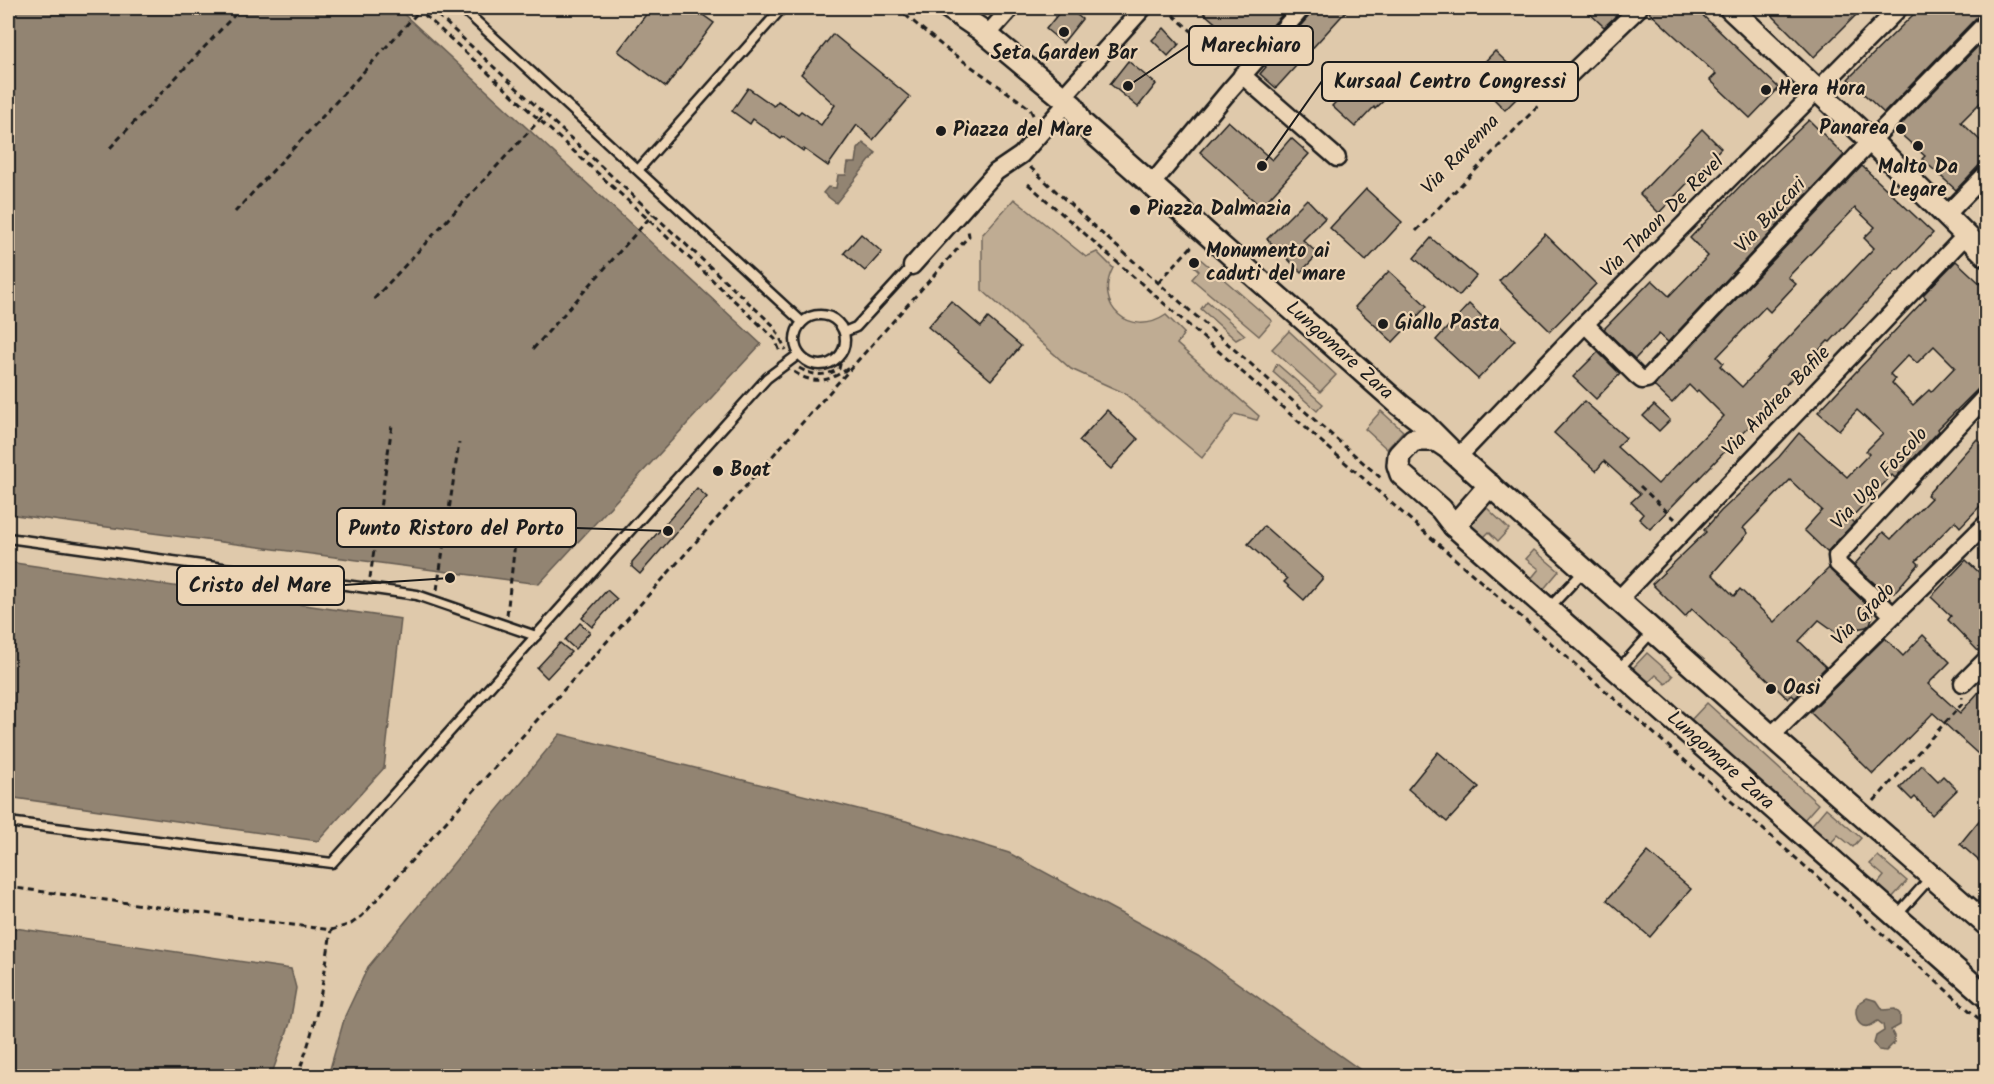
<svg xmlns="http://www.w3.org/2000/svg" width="1994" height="1084" font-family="Kalam,sans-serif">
<rect width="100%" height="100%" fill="#dfc9ab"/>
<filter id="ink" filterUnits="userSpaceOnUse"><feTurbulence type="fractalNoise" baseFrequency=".0167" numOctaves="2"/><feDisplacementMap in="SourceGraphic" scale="12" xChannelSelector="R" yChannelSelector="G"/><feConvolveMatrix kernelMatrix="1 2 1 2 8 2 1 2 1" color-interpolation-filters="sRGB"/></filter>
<g filter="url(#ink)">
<g fill="#bfac93" stroke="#6e6458" stroke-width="1.5">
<path d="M1014,199l72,58 11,-5 16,16c-20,38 18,71 53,47l18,18 -7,11 82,72 -2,4 -22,-6 -33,44 -78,-65 -53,-24 -89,-79v-55z"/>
<path d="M1198,257l74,64 -13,15 -67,-57 7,-8 -7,-7z"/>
<path d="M1207,301l38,34 -9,5 -35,-31z"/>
<path d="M1289,331l47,44 -16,17 -48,-43z"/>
<path d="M1277,364l46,40 -6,7 -44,-39z"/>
<path d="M1381,411l22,20 -16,18 -22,-20z"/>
<path d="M1486,507l23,22 -11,12 -9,-9 -5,5 -14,-13z"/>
<path d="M1534,550l25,21 -17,20 -12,-11 9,-11 -13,-10z"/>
<path d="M1647,653l26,23 -7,8 -10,-9 -9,9 -15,-15z"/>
<path d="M1707,703l111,101 -15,17 -112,-101z"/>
<path d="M1826,808l35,30 -8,9 -15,-12 -8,9 -20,-17z"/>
<path d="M1878,856l29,25 -16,18 -15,-13 8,-10 -14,-12z"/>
</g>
<g fill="#928472" stroke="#635a50" stroke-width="1.5">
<path d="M8,8h389l364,336 -222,240 -531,-70z"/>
<path d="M863,143l13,10 -40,50 -13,-10 5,-6 8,1 2,-13h8l2,-12h8l2,-14z"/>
<path d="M8,562l393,57 -17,149 -66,73 -310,-44z"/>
<path d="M560,734l346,87 103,32 189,102 171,121h-1041l17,-60 23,-49z"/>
<path d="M8,927l283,42 5,19 -6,35 -19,53h-263z"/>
<path d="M1867,998l10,3 6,9 12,-1 5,5v11l-9,5 3,6v7l-8,8 -7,-1 -5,-7 2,-7 8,-5 -1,-6 -5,-4c-3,1 -5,4 -9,5 -13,3 -15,-15 -11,-22z"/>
</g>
<g fill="#a99883" stroke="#1c1c1c" stroke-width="1.5" fill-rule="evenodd">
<path d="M651,8h42l21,15 -48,64 -48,-36z"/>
<path d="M1063,8h5l14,11 -19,24 -17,-14z"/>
<path d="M1198,8h90l-39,44z"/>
<path d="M1312,8h37l-73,80 -16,-14 6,-7 -1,-1 45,-51z"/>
<path d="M1584,8h40l-20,19z"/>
<path d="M1649,8h46l84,80 -29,30 -40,-38 6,-6 -67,-62z"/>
<path d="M1765,8h98l-49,49z"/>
<path d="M1920,8h66v5l-8,3 -94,97 -36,-34z"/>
<path d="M1164,28l15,16 -11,12 -16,-16z"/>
<path d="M833,34l77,63 -37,43 -16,-15 -29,41 -24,-17 -1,2 -20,-14 -2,2 -28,-20 -3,5 -18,-13 16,-23 26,18 4,-5 20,13 3,-3 20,14 14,-20 -34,-31z"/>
<path d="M1986,38v38l-5,5 5,6v10l-25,25 25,24v12l-30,32 -34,-31 3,-3 -29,-26z"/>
<path d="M1495,51l35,34 -25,25 -34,-34z"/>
<path d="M1128,61l28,23 -18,23 -28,-23z"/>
<path d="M1387,78l10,10 -22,21 -1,-2 -19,20 -23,-21 23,-24 10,8 11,-11 5,5z"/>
<path d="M1809,120l35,35 -176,187 -9,-8 -24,25 -31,-30 48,-49 17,16 39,-40 -18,-18 54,-56z"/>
<path d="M1228,121l44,39 19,-22 18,16 -48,53 -61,-55z"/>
<path d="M1702,129l19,19 -62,65 -19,-19z"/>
<path d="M1862,166l71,67 -35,37 -1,-1 -67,73 -2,-1 -32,33 -33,35 2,1 -115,119 -11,-10 4,-5 -12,-12 9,-8 -36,-33 -8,10 -42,-38 30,-32 42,37 -9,9 41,37 66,-68 -26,-26 -2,2 -7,-7 -17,18 -18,-17zM1855,208l20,19 -11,11 10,10 -132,139 -22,-21 3,-3 -6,-6 48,-50 5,5 26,-28 -8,-7z"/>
<path d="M1366,189l36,33 -36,39 -36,-33z"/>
<path d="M1307,199l18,19 -22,22 15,14 -17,18 -34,-33z"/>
<path d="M861,234l21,18 -17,19 -21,-18z"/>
<path d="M1545,234l51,50 -46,47 -51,-50z"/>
<path d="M1431,238l45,38 -17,20 -45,-38z"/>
<path d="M1956,261l30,28v92l-48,48 1,2 -44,47 -3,-3 -42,44 4,4 -27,29 -23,-22 18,-20 -32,-30 -47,48 5,5 -36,41 22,22 6,-7 34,33 55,-54 45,44 -4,12 -4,3 -19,4 -11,1 -17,-12 -20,21 27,26 -31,31 -3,-3 -4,4 -96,-90 -7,8 -33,-33 54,-52 -2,-2 17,-19 58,-54 20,-24 48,44 22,-23 -3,-3 17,-17 -26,-24 -18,20 -21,-18 108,-114 -3,-3zM1934,346l21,21 -24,25 -2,-2 -16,15 -21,-22 3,-4 -5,-5 18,-19 9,8z"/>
<path d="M1389,271l38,35 -34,36 -38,-35z"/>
<path d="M951,301l30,26 7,-9 33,28 -30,34 -63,-53z"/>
<path d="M1469,304l23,22 4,-4 19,18 -37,39 -42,-39z"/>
<path d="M1598,352l22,22 -24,25 -23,-22z"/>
<path d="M1654,405l16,15 -11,11 -16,-15z"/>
<path d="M1107,410l31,29 -27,30 -32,-28z"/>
<path d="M1977,439l9,9v52l-26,27 -5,-6 -39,40 3,3 -25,29 -10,-9 -2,6 -28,-25 29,-33 8,7 40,-41 -4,-3z"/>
<path d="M697,488l10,9 -67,77 -8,-7v-5z"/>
<path d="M1264,526l59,52 -19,22 -20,-18 3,-3 -39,-35z"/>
<path d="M1966,560l20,19v71l-7,2 -31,-32 3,-4 -20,-19z"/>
<path d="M607,590l10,9 -25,28 -10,-9z"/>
<path d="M580,623l10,9 -15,17 -10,-9z"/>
<path d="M1923,635l27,27 -22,22 32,29 26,-29v61l-8,9 -45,-41 -60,61 -63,-62 75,-74 18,18z"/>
<path d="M560,643l11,9 -24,26 -10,-10z"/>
<path d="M1438,752l41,35 -32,35 -39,-33z"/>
<path d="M1922,765l16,16 5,-5 14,14 -25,25 -17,-18 -3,3 -12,-12z"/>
<path d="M1986,812v55l-26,-23z"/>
<path d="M1648,852l43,37 -41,48 -43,-37z"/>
</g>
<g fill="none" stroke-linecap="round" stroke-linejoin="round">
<g stroke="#1c1c1c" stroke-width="13">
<g id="service">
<path d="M462,8l340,314"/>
<path d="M639,169l143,-161"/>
<circle cx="820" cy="340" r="25"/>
<path d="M844,332l12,-5 56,-61"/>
<path d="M8,538l409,57 119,41"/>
<path d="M1549,608l35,-37"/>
<path d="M1619,669l33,-37"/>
<path d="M8,822l324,41 435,-485 32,-24"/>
<path d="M1897,915l35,-39"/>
</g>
</g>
<g stroke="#1c1c1c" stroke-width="21">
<g id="minor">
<path d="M987,35l24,-27"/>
<path d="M1242,75l95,83"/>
<path d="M1552,92l87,-84"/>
<path d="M1063,97l80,-89"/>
<path d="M1151,185l78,-94 73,-83"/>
<path d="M1946,215l40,-41"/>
<path d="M912,266l84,-94 25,-17 47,-53"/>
<path d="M1585,324l52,52 5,4 5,-1 224,-238 115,-118"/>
<path d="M1458,457l127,-133 314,-316"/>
<path d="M1619,599l347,-364"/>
<path d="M1893,615l-55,-51 -1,-8 149,-160"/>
<path d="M1963,683l23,-23"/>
<path d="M1771,736l215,-212"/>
</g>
</g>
<g stroke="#1c1c1c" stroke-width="26">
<g id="tertiary">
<path d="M949,8l31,21 93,77 8,16 319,283 22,17 28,28 321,286 215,188"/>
<path d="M1730,8l141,133 115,114"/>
<path d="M1445,446l-9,-6h-23l-14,15 -1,10 3,9 40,35 13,17 532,470"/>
<path d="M1454,526l36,-41"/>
</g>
</g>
<g stroke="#1c1c1c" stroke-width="3" stroke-dasharray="6 4.5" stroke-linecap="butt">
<path d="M417,8l232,212 126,119 5,13"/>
<path d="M430,8l344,318 12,24"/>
<path d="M897,8l48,40 75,53 10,8 4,8"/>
<path d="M1165,8l64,56"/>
<path d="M110,148l131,-140"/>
<path d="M1030,167l68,63 284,249"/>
<path d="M1028,184l958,841"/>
<path d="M235,212l187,-204"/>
<path d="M1416,231l124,-127"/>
<path d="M1159,282l33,-36"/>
<path d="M374,299l171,-185"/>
<path d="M533,349l120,-135"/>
<path d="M799,368c14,8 25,9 40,1l4,-18"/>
<path d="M794,372c22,14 36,9 56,-5"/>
<path d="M1640,486l35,33"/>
<path d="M370,578l22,-153"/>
<path d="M437,590l22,-147"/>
<path d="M507,615l11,-100"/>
<path d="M1874,801l88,-97v-7"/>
<path d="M8,887l323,43 20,-6 11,-8 607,-680 -1,-6"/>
<path d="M297,1076c19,-47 27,-96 34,-146"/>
</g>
<use href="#service" stroke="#ecd4b4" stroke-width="8"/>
<use href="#minor" stroke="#ecd4b4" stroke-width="16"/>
<use href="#tertiary" stroke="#ecd4b4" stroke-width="21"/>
</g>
</g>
<g fill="#1c1c1c" stroke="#ecd4b4" stroke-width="2">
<circle cx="1064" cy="32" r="6"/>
<circle cx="1766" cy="90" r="6"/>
<circle cx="1901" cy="129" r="6"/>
<circle cx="941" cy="131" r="6"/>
<circle cx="1918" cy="146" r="6"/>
<circle cx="1135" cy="210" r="6"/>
<circle cx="1194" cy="263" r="6"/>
<circle cx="1383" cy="324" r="6"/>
<circle cx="718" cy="471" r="6"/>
<circle cx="1771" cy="689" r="6"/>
</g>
<g text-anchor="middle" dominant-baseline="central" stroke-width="4.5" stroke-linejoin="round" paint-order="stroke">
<g font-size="20" font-weight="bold" fill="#1c1c1c" stroke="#ecd4b4" text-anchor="start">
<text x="1064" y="54" text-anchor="middle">Seta Garden Bar</text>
<text x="1778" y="90">Hera Hora</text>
<text x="1889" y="129" text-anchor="end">Panarea</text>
<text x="953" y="131">Piazza del Mare</text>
<text x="1918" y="168" text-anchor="middle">Malto Da<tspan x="1918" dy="23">Legare</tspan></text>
<text x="1147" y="210">Piazza Dalmazia</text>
<text x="1206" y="252">Monumento ai<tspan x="1206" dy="23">caduti del mare</tspan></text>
<text x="1395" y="324">Giallo Pasta</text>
<text x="730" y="471">Boat</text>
<text x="1783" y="689">Oasi</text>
</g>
<g font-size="20" fill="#1c1c1c" stroke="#ecd4b4">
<text transform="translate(1461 155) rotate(-46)">Via Ravenna</text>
<text transform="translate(1771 216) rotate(-47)">Via Buccari</text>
<text transform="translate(1663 217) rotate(-45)">Via Thaon De Revel</text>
<text transform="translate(1339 351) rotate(42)">Lungomare Zara</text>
<text transform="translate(1777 402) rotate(-46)">Via Andrea Bafile</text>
<text transform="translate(1880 479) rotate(-47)">Via Ugo Foscolo</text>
<text transform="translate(1864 615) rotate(-45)">Via Grado</text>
<text transform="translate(1720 761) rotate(42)">Lungomare Zara</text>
</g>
</g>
<path fill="none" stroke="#1c1c1c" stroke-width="2" d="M1128 86L1189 45M1262 166L1322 81M668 531L576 528M450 578L344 585"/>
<g fill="#1c1c1c" stroke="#ecd4b4" stroke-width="2">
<circle cx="1128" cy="86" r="6"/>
<circle cx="1262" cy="166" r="6"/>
<circle cx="668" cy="531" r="6"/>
<circle cx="450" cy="578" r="6"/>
</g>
<g fill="#ecd4b4" stroke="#1c1c1c" stroke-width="2">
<rect x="1189" y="26" width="124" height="39" rx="6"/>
<rect x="1322" y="62" width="256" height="39" rx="6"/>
<rect x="337" y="508" width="239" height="39" rx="6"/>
<rect x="177" y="566" width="167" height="39" rx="6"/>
</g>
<g font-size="21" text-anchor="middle" font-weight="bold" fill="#1c1c1c">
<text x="1251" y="52">Marechiaro</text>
<text x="1450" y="88">Kursaal Centro Congressi</text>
<text x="456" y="535">Punto Ristoro del Porto</text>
<text x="260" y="592">Cristo del Mare</text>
</g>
<rect width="1994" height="1084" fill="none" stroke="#ecd4b4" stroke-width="30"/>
<rect x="15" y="15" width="1964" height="1054" fill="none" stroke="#1c1c1c" stroke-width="2" filter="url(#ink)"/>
</svg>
